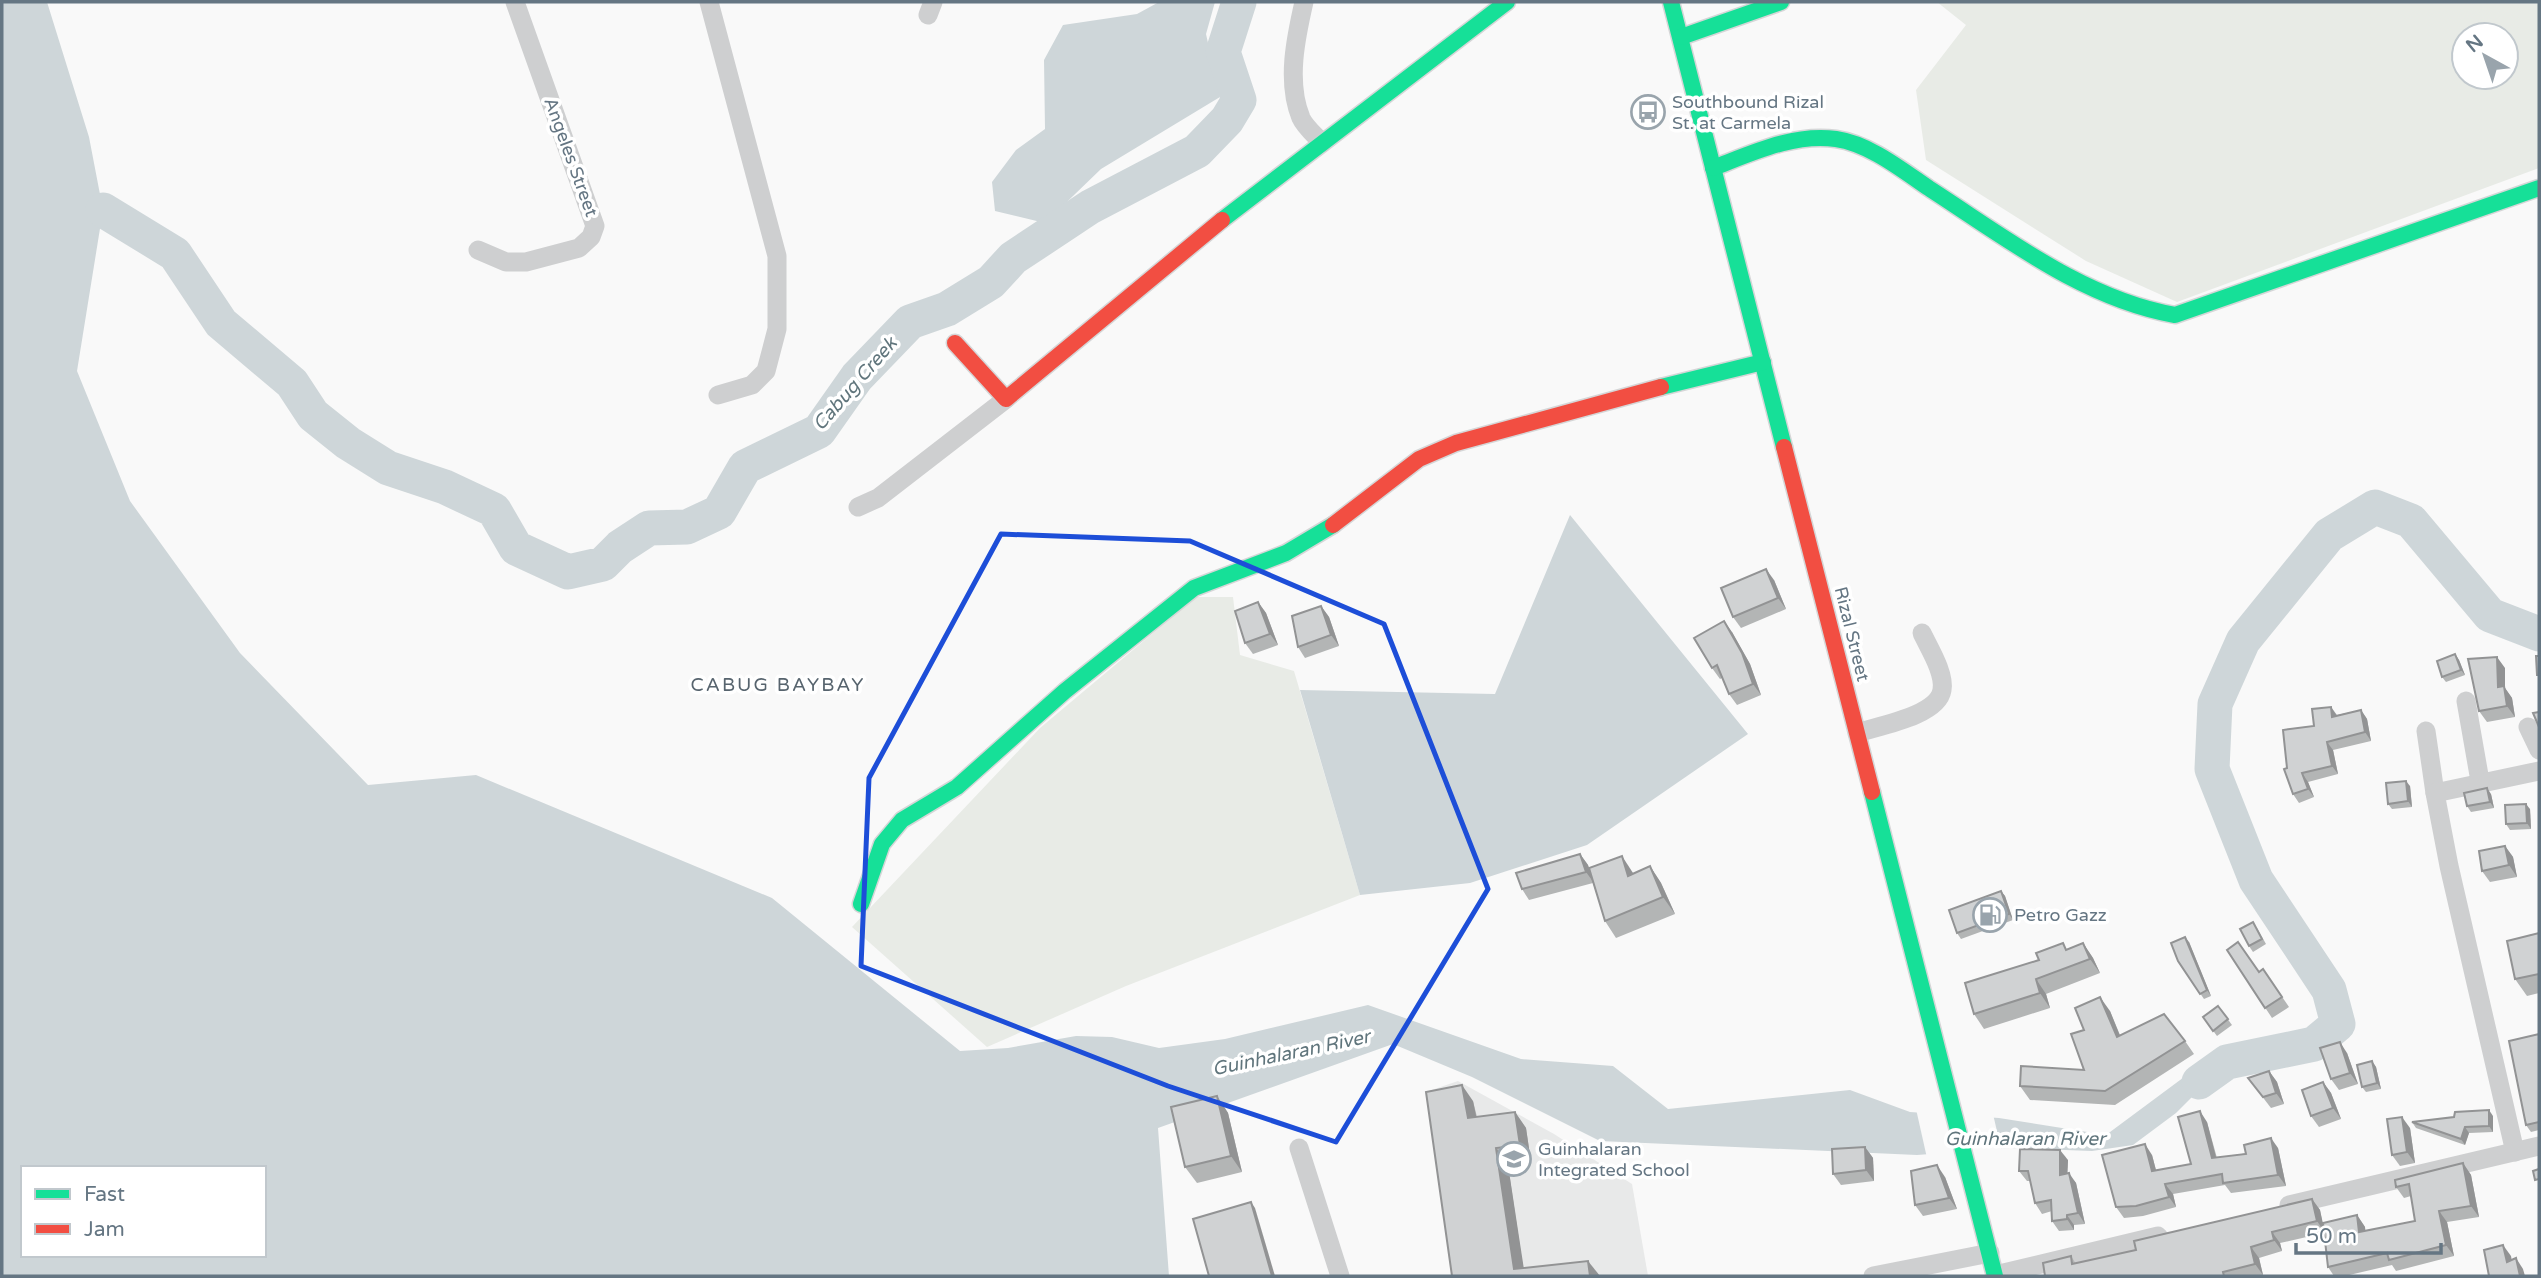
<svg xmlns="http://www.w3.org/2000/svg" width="2541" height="1278" font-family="'Varela Round',sans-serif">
<rect width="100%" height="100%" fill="#f9f9f9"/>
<path fill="#e8e9e9" d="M1458,1081l96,53 78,50 16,92h-196l-26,-184z"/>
<g fill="#e8ebe6" fill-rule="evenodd">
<path d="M1937,2h602v166l-362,134 -91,-41 -160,-101 -10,-70 50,-65zM2464,35h42v42h-42z"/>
<path d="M1196,597h37l7,58 54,16 66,224 -234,91 -139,61 -135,-120 188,-199z"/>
</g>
<g fill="#ced6d9" fill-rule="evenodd">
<path d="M2,2h45l42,135 14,73 -26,161 53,130 110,152 128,132 108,-10 296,123 188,153 48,-3 68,-12 36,1 47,11 66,-9 143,-34 153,54 92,7 55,43 182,-19 60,22 89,6 107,17 97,-72 35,-11 2,10 -35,22 -29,29 -43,32 -41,6 -82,-3 -93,7 -317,-14 -128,-64 -79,-33 -235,84 11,148h-1167zM23,1168h241v87h-241z"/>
<path d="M1159,2h56l-9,32 14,63 -119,72 -56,54 -50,-12 -3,-29 24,-32 29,-21 -1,-69 19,-35 74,-11z"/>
<path d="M1570,515l178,219 -161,111 -117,38 -110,12 -60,-205 195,4z"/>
</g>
<path fill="#f9f9f9" d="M1916,1109l77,5 9,39 -75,5z"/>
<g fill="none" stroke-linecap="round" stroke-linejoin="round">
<g stroke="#ced6d9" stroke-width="35">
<path d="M103,210l72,44 46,69 71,60 21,32 35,28 40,25 57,19 49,23 22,38 52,24 35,-8 17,-17 29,-19 38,-1 32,-15 26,-45 74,-36 38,-54 53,-55 37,-13 44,-27 22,-24 77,-51 107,-56 30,-31 12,-20 -16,-48 16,-50"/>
<path d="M2199,1082l28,-20 87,-18 24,-20 -9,-34 -73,-110 -44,-111 3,-65 28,-63 86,-106 46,-28 36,14 79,94 49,19"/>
</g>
<g stroke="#d5d6d7" stroke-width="19">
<g id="fast">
<path d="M1671,2l113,445"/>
<path d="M1681,37l100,-35"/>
<path d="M1713,168c39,-15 81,-35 123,-29 34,5 66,31 94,50 76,49 154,110 245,126l364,-127"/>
<path d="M1222,220l285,-218"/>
<path d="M1661,387l102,-25"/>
<path d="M1872,792l123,484"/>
<path d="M861,904l21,-60 20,-24 55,-33 108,-96 129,-103 92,-35 47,-28"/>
</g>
</g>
<g stroke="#d5d6d7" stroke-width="19">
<g id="jam">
<path d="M955,343l51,56 216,-179"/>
<path d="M1784,447l88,345"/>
<path d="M1333,525l86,-66 37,-16 205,-56"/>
</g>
</g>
<g stroke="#cecfd0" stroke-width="19">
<path d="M709,2l68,254v73l-11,42 -14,14 -34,10"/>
<path d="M1304,2c-8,35 -18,80 -3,116 4,9 15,18 21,25"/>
<path d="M928,15l5,-13"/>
<path d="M478,250l28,12h20l53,-14 12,-11 4,-11 -80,-224"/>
<path d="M858,507l20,-9 128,-99"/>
<path d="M2466,701l14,80"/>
<path d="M2528,727l11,23"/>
<path d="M2426,731l9,62"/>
<path d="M1857,733c21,-7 81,-17 85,-43 3,-17 -13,-42 -20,-57"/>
<path d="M1299,1148l41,128"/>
<path d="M2515,1152l-66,-286 -14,-73 104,-22"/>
<path d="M2289,1205l250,-59"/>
<path d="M1995,1275l163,-39"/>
<path d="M1873,1276l117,-23"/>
</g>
<use href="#fast" stroke="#16e098" stroke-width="16"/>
<use href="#jam" stroke="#f24e42" stroke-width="16"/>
</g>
<g fill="#b3b5b5">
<path d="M1774,580l12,29 -45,19 -8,-11z"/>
<path d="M1258,602l8,11 12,32 -25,9 -8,-11z"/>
<path d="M1321,606l8,11 10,29 -34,12 -7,-11z"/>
<path d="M1732,632l18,32 11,31 -24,10 -8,-11 -7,-16 -2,1 -8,-11z"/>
<path d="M2455,654l4,6 6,15 -19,7 -4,-5z"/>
<path d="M2505,668v20l7,10 3,19 -28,5 -8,-11z"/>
<path d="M2331,707l6,8 24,-5 6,9 4,22 -38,9 5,24 -30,8 6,15 -15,6 -6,-9 -6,-26 27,-42z"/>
<path d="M2410,786l2,21 -20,2 -4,-5z"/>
<path d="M2491,794l3,14 -23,4 -4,-6z"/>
<path d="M2530,809l1,20 -21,1 -4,-6z"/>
<path d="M2505,846l8,11 4,20 -27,5 -8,-11z"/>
<path d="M1580,854l8,11 3,10 43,-2 16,-7 11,17 14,31 -59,24 -11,-17 -12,-38 -64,17 -7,-11z"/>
<path d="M2001,891l4,5 8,24 -52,19 -4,-6z"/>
<path d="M2257,928l9,16 -13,8 -4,-6z"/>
<path d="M2539,933v60l-12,3 -12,-17z"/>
<path d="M2189,942l22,54 -7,3 -26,-38z"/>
<path d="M2083,943l10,15 7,15 -54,21 4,14 -66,21 -10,-15 65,-54z"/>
<path d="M2227,950l32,22 4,-3 26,38 -17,11z"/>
<path d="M2218,1006l14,19 -15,11 -14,-19z"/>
<path d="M2110,1011l10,24 65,6 9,13 -79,51 -85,-5 -10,-14 64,-16v-40z"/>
<path d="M2539,1034v96l-8,2 -5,-7z"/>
<path d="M2347,1053l11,31 -19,6 -8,-11z"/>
<path d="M2372,1061l4,6 5,22 -15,3 -4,-5z"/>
<path d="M2269,1071l8,11 7,22 -13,4 -23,-30z"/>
<path d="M2323,1082l8,11 10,26 -22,8 -8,-11z"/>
<path d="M1217,1096l11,17 14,59 -45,11 -12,-16z"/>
<path d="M1473,1101l4,16 38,-5 11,16 5,34 -23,3 15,103 -71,8z"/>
<path d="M2493,1116v16l-24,1 -4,12 -49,-17 -4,-6z"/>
<path d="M2207,1122l10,36 61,-10 8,38 -55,7 -6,-8 -52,9 3,13 -33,9 -19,2 -8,-11 36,-52 4,15 35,-6z"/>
<path d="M2410,1128l5,35 -15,3 -8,-11z"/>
<path d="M1865,1147l8,11 1,23 -33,4 -8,-11z"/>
<path d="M2068,1160l-1,13 9,10 9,41 -11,1v5l-15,1 -7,-10v-10l-10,3 -7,-11 -5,-22h-3l-8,-10z"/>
<path d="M2463,1163l8,12 8,42 -32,5 7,34 -58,15 -4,-6 -47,11h-11l-6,-9 -4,-34 -44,10 2,8 -23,7 4,17 -5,1h-213l26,-20 5,8 60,-14 176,-51 8,11 3,16 34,-11 8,12v4l50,-10 -4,-25 -7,2 -8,-11z"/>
<path d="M1945,1177l12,32 -34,7 -8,-11z"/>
</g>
<g fill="#929394">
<path d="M1766,569l8,11 12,29 -8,-11z"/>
<path d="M1258,602l8,11 12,32 -8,-11z"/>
<path d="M1321,606l8,11 10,29 -8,-11z"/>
<path d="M1724,621l8,11 18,32 11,31 -8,-11z"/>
<path d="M2455,654l4,6 6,15 -4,-5z"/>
<path d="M2497,657l8,11v20l7,10 3,19 -8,-11 -9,-19z"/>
<path d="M2331,707l6,9 -5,1z"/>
<path d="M2361,710l6,9 4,22 -6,-9z"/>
<path d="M2327,742l6,8 5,24 -6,-8z"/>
<path d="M2302,773l6,9 6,15 -6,-8z"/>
<path d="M2406,781l4,5 2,21 -4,-6z"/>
<path d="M2487,788l4,6 3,14 -4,-6z"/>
<path d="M2526,804l4,5 1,20 -4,-6z"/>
<path d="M2505,846l8,11 4,20 -8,-12z"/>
<path d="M1580,854l8,11 6,18 -8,-11z"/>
<path d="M1622,856l11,17 -5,3z"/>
<path d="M1650,866l11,17 14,31 -12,-17z"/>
<path d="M2001,891l4,5 8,24 -4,-6z"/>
<path d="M2185,937l4,5 22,54 -4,-6z"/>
<path d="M2083,943l10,15 7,15 -10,-14z"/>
<path d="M2036,979l10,15 4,14 -10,-15z"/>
<path d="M2100,997l10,14 16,40 -9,-14z"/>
<path d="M2340,1042l7,11 11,31 -8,-11z"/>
<path d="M2372,1061l4,6 5,22 -4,-6z"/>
<path d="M2269,1071l8,11 7,22 -8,-11z"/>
<path d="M2323,1082l8,11 10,26 -8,-11z"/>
<path d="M1462,1085l11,16 7,34 -12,-17z"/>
<path d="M1217,1096l11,17 14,59 -11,-16z"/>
<path d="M2489,1110l4,6v16l-4,-6z"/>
<path d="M2200,1111l7,11 12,47 -7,-11z"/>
<path d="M1515,1112l11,16 5,34 -11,-17z"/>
<path d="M2402,1117l8,11 5,35 -8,-11z"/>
<path d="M2465,1127l4,6 -4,12 -4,-6z"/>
<path d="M2271,1138l7,10 8,38 -8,-11z"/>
<path d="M2145,1144l7,11 7,27 -7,-11z"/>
<path d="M1865,1147l8,11 1,23 -8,-11z"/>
<path d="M1496,1148l12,17 17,111 -11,-7z"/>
<path d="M2060,1150l8,10 -1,25 -7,-10z"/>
<path d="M2463,1163l8,12 8,42 -8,-11z"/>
<path d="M1937,1165l8,12 12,32 -8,-11z"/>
<path d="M2069,1173l7,10 9,41 -7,-11z"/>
<path d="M2165,1184l8,10 3,13 -7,-10z"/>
<path d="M2312,1199l8,11 5,23 -8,-12z"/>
<path d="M1251,1202l4,6 20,68h-3z"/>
<path d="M2439,1211l8,11 7,34 -8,-11z"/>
<path d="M2067,1215l7,10v5l-7,-11z"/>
<path d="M2357,1215l8,12 2,17 -8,-12z"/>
<path d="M2272,1232l8,11 2,8 -8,-11z"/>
<path d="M2503,1245l8,11 3,16 -7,-10z"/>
<path d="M2251,1247l8,11 4,17 -8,-11z"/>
<path d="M2516,1258l7,11 2,7h-5z"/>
<path d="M1588,1261l12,15h-10z"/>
</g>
<g fill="#d0d2d3" stroke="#929394" stroke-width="2">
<path d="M1766,569l12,29 -45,19 -12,-29z"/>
<path d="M1258,602l12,32 -25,9 -10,-32z"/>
<path d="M1321,606l10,29 -33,12 -6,-31z"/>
<path d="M1724,621l18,32 11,31 -24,10 -12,-29 -5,3 -18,-30z"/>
<path d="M2455,654l6,16 -19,7 -5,-16z"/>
<path d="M2536,656h3v19h-2z"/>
<path d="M2497,657l1,30 6,-1 3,20 -28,5 -11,-52z"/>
<path d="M2331,707l1,10 29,-7 4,22 -38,10 5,24 -30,7 6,16 -15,5 -9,-25 3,-1 -4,-38 31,-4 -2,-17z"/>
<path d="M2539,712v15l-6,-14z"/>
<path d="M2406,781l2,20 -20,3 -2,-21z"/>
<path d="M2487,788l3,14 -23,4 -3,-13z"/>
<path d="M2526,804l1,19 -21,1 -1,-19z"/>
<path d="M2505,846l4,19 -27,6 -3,-20z"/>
<path d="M1580,854l6,18 -64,17 -6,-16z"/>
<path d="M1622,856l6,20 22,-10 13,31 -58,24 -16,-53z"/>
<path d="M2001,891l8,23 -52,19 -8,-23z"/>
<path d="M2253,922l9,17 -13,7 -9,-17z"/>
<path d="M2539,933v41l-24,5 -8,-38z"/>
<path d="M2185,937l22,53 -7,4 -22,-33 -7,-18z"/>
<path d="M2238,942l21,30 4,-3 19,28 -17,11 -38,-58z"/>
<path d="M2063,943l3,7 17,-7 7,16 -54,20 4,14 -66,21 -9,-31 74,-23 -3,-7z"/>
<path d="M2100,997l17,40 47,-23 21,27 -80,50 -85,-5 1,-20 63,4 -13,-36 13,-4 -9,-22z"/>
<path d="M2218,1006l10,13 -15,12 -10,-14z"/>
<path d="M2539,1034v88l-13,3 -17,-84z"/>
<path d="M2340,1042l10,31 -19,6 -11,-31z"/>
<path d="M2372,1061l5,22 -15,4 -5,-22z"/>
<path d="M2269,1071l7,22 -13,4 -15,-19z"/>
<path d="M2323,1082l10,26 -22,8 -9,-26z"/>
<path d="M1462,1085l6,33 47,-6 5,33 -24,3 18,121 74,-8 2,15h-138l-26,-184z"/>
<path d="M1217,1096l14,60 -46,11 -14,-60z"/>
<path d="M2489,1110v16l-24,1 -4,12 -49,-17 42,-5 1,-5z"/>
<path d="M2200,1111l12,47 34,-4 -2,-9 27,-7 7,37 -55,8 -1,-9 -57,10 4,13 -33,9 -20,1 -14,-52 43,-11 7,27 39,-7 -13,-47z"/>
<path d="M2402,1117l5,35 -15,3 -5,-36z"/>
<path d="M1865,1147l1,23 -33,4 -1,-25z"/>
<path d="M2020,1149l40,1v25l9,-2 9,40 -11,2v4l-15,2 -1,-21 -16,3 -7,-32h-9z"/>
<path d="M2463,1163l8,43 -32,5 7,34 -57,15 -2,-7 -59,14 -5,-44 34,-8 2,17 56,-11 -6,-37 -13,3 -1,-7z"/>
<path d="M1937,1165l12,33 -34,7 -4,-34z"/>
<path d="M2539,1169v10l-4,1 -2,-9z"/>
<path d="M2312,1199l5,22 -45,11 2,8 -23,7 4,17 -32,8 1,4h-179l-2,-13 28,-7 1,8 64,-14 -2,-9z"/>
<path d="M1251,1202l21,74h-63l-16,-57z"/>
<path d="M2503,1245l4,17 9,-4 4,18h-31l-5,-26z"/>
</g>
<path fill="none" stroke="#1d4ed8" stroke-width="5" stroke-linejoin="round" d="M1001,534l189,7 194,83 104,265 -152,253 -168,-56 -307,-120 8,-188z"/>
<defs>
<g id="bus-ring" transform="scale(1.75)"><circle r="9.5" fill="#fff" stroke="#99a4ac" stroke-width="1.5"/><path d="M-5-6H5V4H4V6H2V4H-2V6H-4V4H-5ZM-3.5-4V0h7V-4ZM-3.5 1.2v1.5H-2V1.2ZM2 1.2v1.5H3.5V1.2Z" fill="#99a4ac"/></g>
<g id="fuel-ring" transform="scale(1.75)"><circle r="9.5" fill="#fff" stroke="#99a4ac" stroke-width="1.5"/><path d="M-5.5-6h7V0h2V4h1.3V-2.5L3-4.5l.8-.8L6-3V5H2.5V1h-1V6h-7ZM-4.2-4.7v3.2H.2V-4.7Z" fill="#99a4ac"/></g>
<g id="school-ring" transform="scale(1.75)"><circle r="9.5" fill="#fff" stroke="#99a4ac" stroke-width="1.5"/><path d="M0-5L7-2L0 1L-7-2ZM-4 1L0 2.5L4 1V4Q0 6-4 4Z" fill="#99a4ac"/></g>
</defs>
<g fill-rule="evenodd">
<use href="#bus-ring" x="1648" y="112"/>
<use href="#fuel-ring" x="1990" y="915"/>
<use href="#school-ring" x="1514" y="1159"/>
</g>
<g text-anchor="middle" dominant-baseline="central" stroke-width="7" stroke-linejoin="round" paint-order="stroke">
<g font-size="18" fill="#657683" stroke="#fff" text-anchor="start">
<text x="1672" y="102">Southbound Rizal<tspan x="1672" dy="21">St. at Carmela</tspan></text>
<text x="2014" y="915">Petro Gazz</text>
<text x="1538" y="1149">Guinhalaran<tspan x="1538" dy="21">Integrated School</tspan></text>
</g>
<g font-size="18" fill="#657683" stroke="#fff">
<text transform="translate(571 157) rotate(70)">Angeles Street</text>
<text transform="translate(1852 634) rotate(76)">Rizal Street</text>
</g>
<g font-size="19" font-style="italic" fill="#60757c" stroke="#fff">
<text transform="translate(855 384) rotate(-49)">Cabug Creek</text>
<text transform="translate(1291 1053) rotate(-12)">Guinhalaran River</text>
<text x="2025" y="1139">Guinhalaran River</text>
</g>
<g font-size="19" letter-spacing="2" fill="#57646e" stroke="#fff">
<text x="778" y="685">CABUG BAYBAY</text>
</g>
</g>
<rect width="2541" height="1278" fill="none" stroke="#657683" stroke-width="7"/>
<rect x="21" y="1166" width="245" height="91" fill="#ffffff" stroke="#c1c8cd" stroke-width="2"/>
<rect x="35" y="1189" width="35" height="10" fill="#16e098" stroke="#c1c8cd" stroke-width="2"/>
<text x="84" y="1201" font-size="21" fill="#657683">Fast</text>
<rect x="35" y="1224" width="35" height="10" fill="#f24e42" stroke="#c1c8cd" stroke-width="2"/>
<text x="84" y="1236" font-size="21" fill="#657683">Jam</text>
<g transform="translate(2485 56) rotate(320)"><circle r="33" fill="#ffffff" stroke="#c1c8cd" stroke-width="2"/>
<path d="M0-5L12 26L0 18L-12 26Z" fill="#99a4ac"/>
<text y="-10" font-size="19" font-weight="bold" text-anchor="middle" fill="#657683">N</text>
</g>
<path d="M2296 1243v10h145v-10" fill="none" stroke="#657683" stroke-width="3.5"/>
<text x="2306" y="1243" font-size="21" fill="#657683" stroke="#ffffff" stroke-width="5" paint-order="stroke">50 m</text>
</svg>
